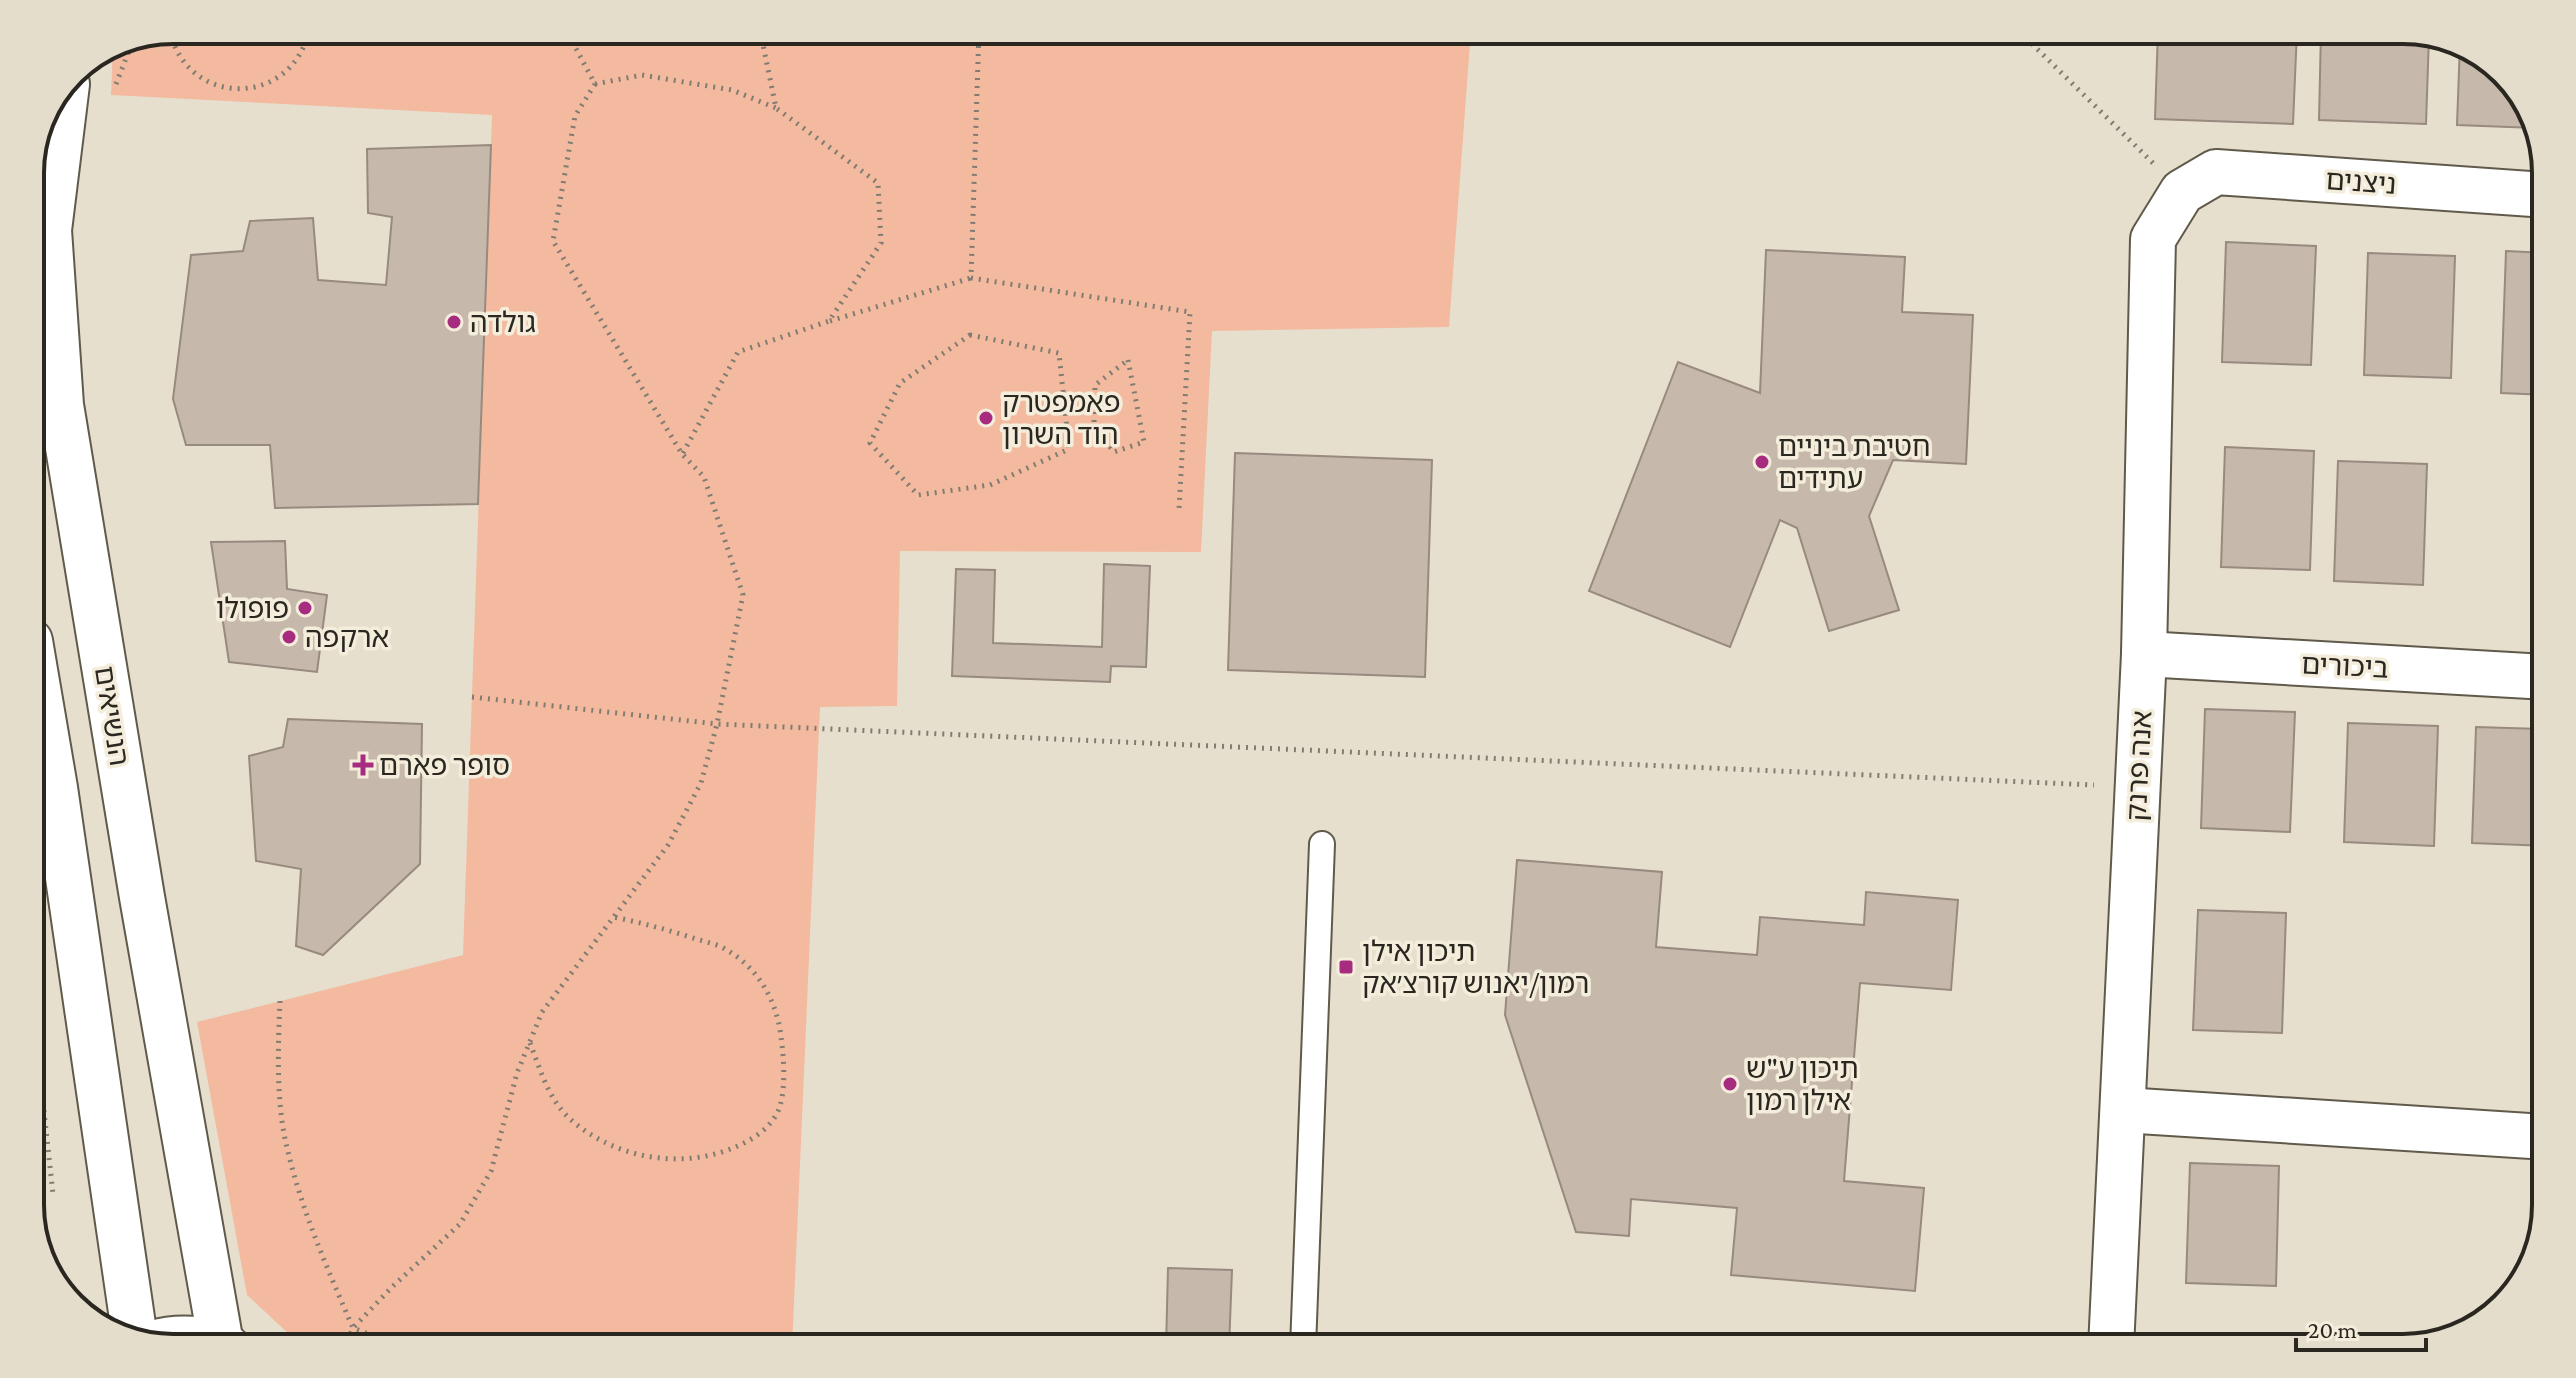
<svg xmlns="http://www.w3.org/2000/svg" width="2576" height="1378" font-family="'Crimson Pro','Noto Sans Hebrew',serif">
<rect width="100%" height="100%" fill="#e7dfce"/>
<path fill="#f3baa0" d="M173,30h1298l-22,297 -237,4 -11,221 -301,-1 -3,155 -77,1 -28,641h-488l-57,-53 -50,-273 266,-67 29,-840 -381,-20 2,-50 6,-4z"/>
<g fill="#c6b8ab" stroke="#988a7e" stroke-width="2">
<path d="M2158,30h139l-4,94 -138,-5z"/>
<path d="M2321,30h82l26,6 -3,88 -107,-4z"/>
<path d="M2460,43l7,2 55,49 12,34 -77,-3z"/>
<path d="M491,145l-13,359 -203,4 -5,-63h-84l-13,-46 18,-144 52,-4 7,-30 63,-3 5,62 68,5 6,-68 -24,-4 -1,-64z"/>
<path d="M2226,242l90,4 -5,119 -89,-3z"/>
<path d="M1766,250l139,7 -3,55 71,3 -7,149 -73,-4 -24,56 30,94 -70,21 -32,-103 -17,-8 -50,127 -141,-56 89,-229 82,31z"/>
<path d="M2506,251l40,2v142l-45,-2z"/>
<path d="M2368,253l87,3 -4,122 -87,-3z"/>
<path d="M2225,447l89,4 -4,119 -89,-3z"/>
<path d="M1235,453l197,7 -7,217 -197,-7z"/>
<path d="M2338,461l89,3 -4,121 -89,-4z"/>
<path d="M285,541l2,48 40,6 -10,77 -88,-10 -18,-120z"/>
<path d="M1104,564l46,2 -4,101 -35,-1 -1,16 -158,-6 4,-107 39,1 -2,73 109,4z"/>
<path d="M2205,709l90,3 -5,120 -89,-4z"/>
<path d="M288,719l134,5 -2,140 -97,91 -27,-9 5,-77 -45,-8 -7,-105 34,-9z"/>
<path d="M2348,723l90,3 -4,120 -90,-4z"/>
<path d="M2476,727l70,2v117l-74,-3z"/>
<path d="M1517,860l145,12 -6,75 101,8 3,-38 104,8 2,-33 92,8 -7,90 -91,-7 -16,198 80,7 -9,103 -184,-16 6,-67 -106,-9 -2,37 -53,-4 -71,-217z"/>
<path d="M2198,910l88,3 -4,120 -89,-3z"/>
<path d="M2190,1163l89,3 -3,120 -90,-3z"/>
<path d="M1168,1268l64,2 -3,78h-63z"/>
</g>
<g fill="none" stroke-linecap="round" stroke-linejoin="round">
<g stroke="#605a4b" stroke-width="28">
<path id="lane" d="M1303,1348l19,-504"/>
</g>
<g stroke="#605a4b" stroke-width="48">
<g id="street">
<path d="M2144,654l402,23"/>
<path d="M2123,1110l423,27"/>
<path d="M2111,1348l33,-694 9,-415 29,-47 34,-20 330,23"/>
</g>
</g>
<g stroke="#605a4b" stroke-width="48">
<g id="secondary">
<path d="M67,84l-18,146 12,175 81,492 79,447"/>
<path d="M30,641l25,147 80,551"/>
<path d="M153,1343c24,-7 53,-6 75,5"/>
</g>
</g>
<g stroke="#817c71" stroke-width="5" stroke-dasharray="2 6" stroke-linecap="butt">
<path d="M979,30l-8,248 219,34 -11,197"/>
<path d="M1795,30l229,6 129,127"/>
<path d="M170,31c17,77 122,77 139,-1"/>
<path d="M116,84l18,-46"/>
<path d="M595,84l47,-9 90,15 44,18"/>
<path d="M830,321l141,-43"/>
<path d="M970,335l89,18 10,96 -79,36 -72,10 -48,-52 30,-60z"/>
<path d="M1128,360l16,82 -30,10 -20,-26 1,-41z"/>
<path d="M683,453l55,-101 91,-31 52,-78 -3,-60 -102,-75 -16,-78"/>
<path d="M472,697l245,27 1377,61"/>
<path d="M30,983l23,211"/>
<path d="M280,1001c-2,44 -4,99 6,142 14,64 41,125 67,185l50,20"/>
<path d="M530,1043c10,26 18,55 39,75 44,40 110,52 164,30 17,-7 34,-17 43,-33 11,-18 8,-57 5,-78 -4,-36 -23,-70 -56,-88 -8,-5 -19,-7 -29,-10 -27,-9 -54,-16 -82,-22"/>
<path d="M344,1348l9,-20 39,-41 68,-63 31,-53 26,-98 25,-61 126,-167 33,-62 16,-59 26,-129 -39,-118 -22,-23 -129,-213 22,-125 20,-32 -29,-54"/>
<path d="M574,1348l28,-3 9,3"/>
<path d="M909,1348l53,-13"/>
</g>
<use href="#lane" stroke="#fff" stroke-width="24"/>
<use href="#street" stroke="#fff" stroke-width="44"/>
<use href="#secondary" stroke="#fff" stroke-width="44"/>
</g>
<g fill="#a72c80" stroke="#f4eddb" stroke-width="3">
<circle cx="454" cy="322" r="8"/>
<circle cx="986" cy="418" r="8"/>
<circle cx="1762" cy="462" r="8"/>
<circle cx="305" cy="608" r="8"/>
<circle cx="289" cy="637" r="8"/>
<path d="M359 753h8v8h8v8h-8v8h-8v-8h-8v-8h8z"/>
<rect x="1338" y="959" width="16" height="16" rx="4"/>
<circle cx="1730" cy="1084" r="8"/>
</g>
<g text-anchor="middle" dominant-baseline="central" stroke-width="7" stroke-linejoin="round" paint-order="stroke">
<g font-size="28" fill="#2a2721" stroke="#f4eddb">
<text transform="translate(2361 182) rotate(4)">ניצנים</text>
<text transform="translate(2345 666) rotate(3)">ביכורים</text>
<text transform="translate(112 716) rotate(81)">הנשיאים</text>
<text transform="translate(2139 766) rotate(-87)">אנה פרנק</text>
</g>
<g font-size="28" fill="#2a2721" stroke="#f4eddb" text-anchor="start">
<text x="470" y="322">גולדה</text>
<text x="1002" y="402">פאמפטרק<tspan x="1002" dy="32">הוד השרון</tspan></text>
<text x="1778" y="446">חטיבת ביניים<tspan x="1778" dy="32">עתידים</tspan></text>
<text x="289" y="608" text-anchor="end">פופולו</text>
<text x="305" y="637">ארקפה</text>
<text x="379" y="765">סופר פארם</text>
<text x="1362" y="951">תיכון אילן<tspan x="1362" dy="32">רמון/יאנוש קורצ׳אק</tspan></text>
<text x="1746" y="1068">תיכון ע"ש<tspan x="1746" dy="32">אילן רמון</tspan></text>
</g>
</g>
<path d="M0 0H2576V1378H0ZM173 44H2403A129 129 0 0 1 2532 173V1205A129 129 0 0 1 2403 1334H173A129 129 0 0 1 44 1205V173A129 129 0 0 1 173 44Z" fill="#e4ddcc" fill-rule="evenodd"/>
<path fill="none" stroke="#2a2721" stroke-width="4" d="M173 44H2403A129 129 0 0 1 2532 173V1205A129 129 0 0 1 2403 1334H173A129 129 0 0 1 44 1205V173A129 129 0 0 1 173 44Z"/>
<path d="M2296 1338v12h130v-12" fill="none" stroke="#2a2721" stroke-width="4"/>
<text x="2308" y="1338" font-size="24" fill="#2a2721" stroke="#f4eddb" stroke-width="6" paint-order="stroke">20 m</text>
</svg>
